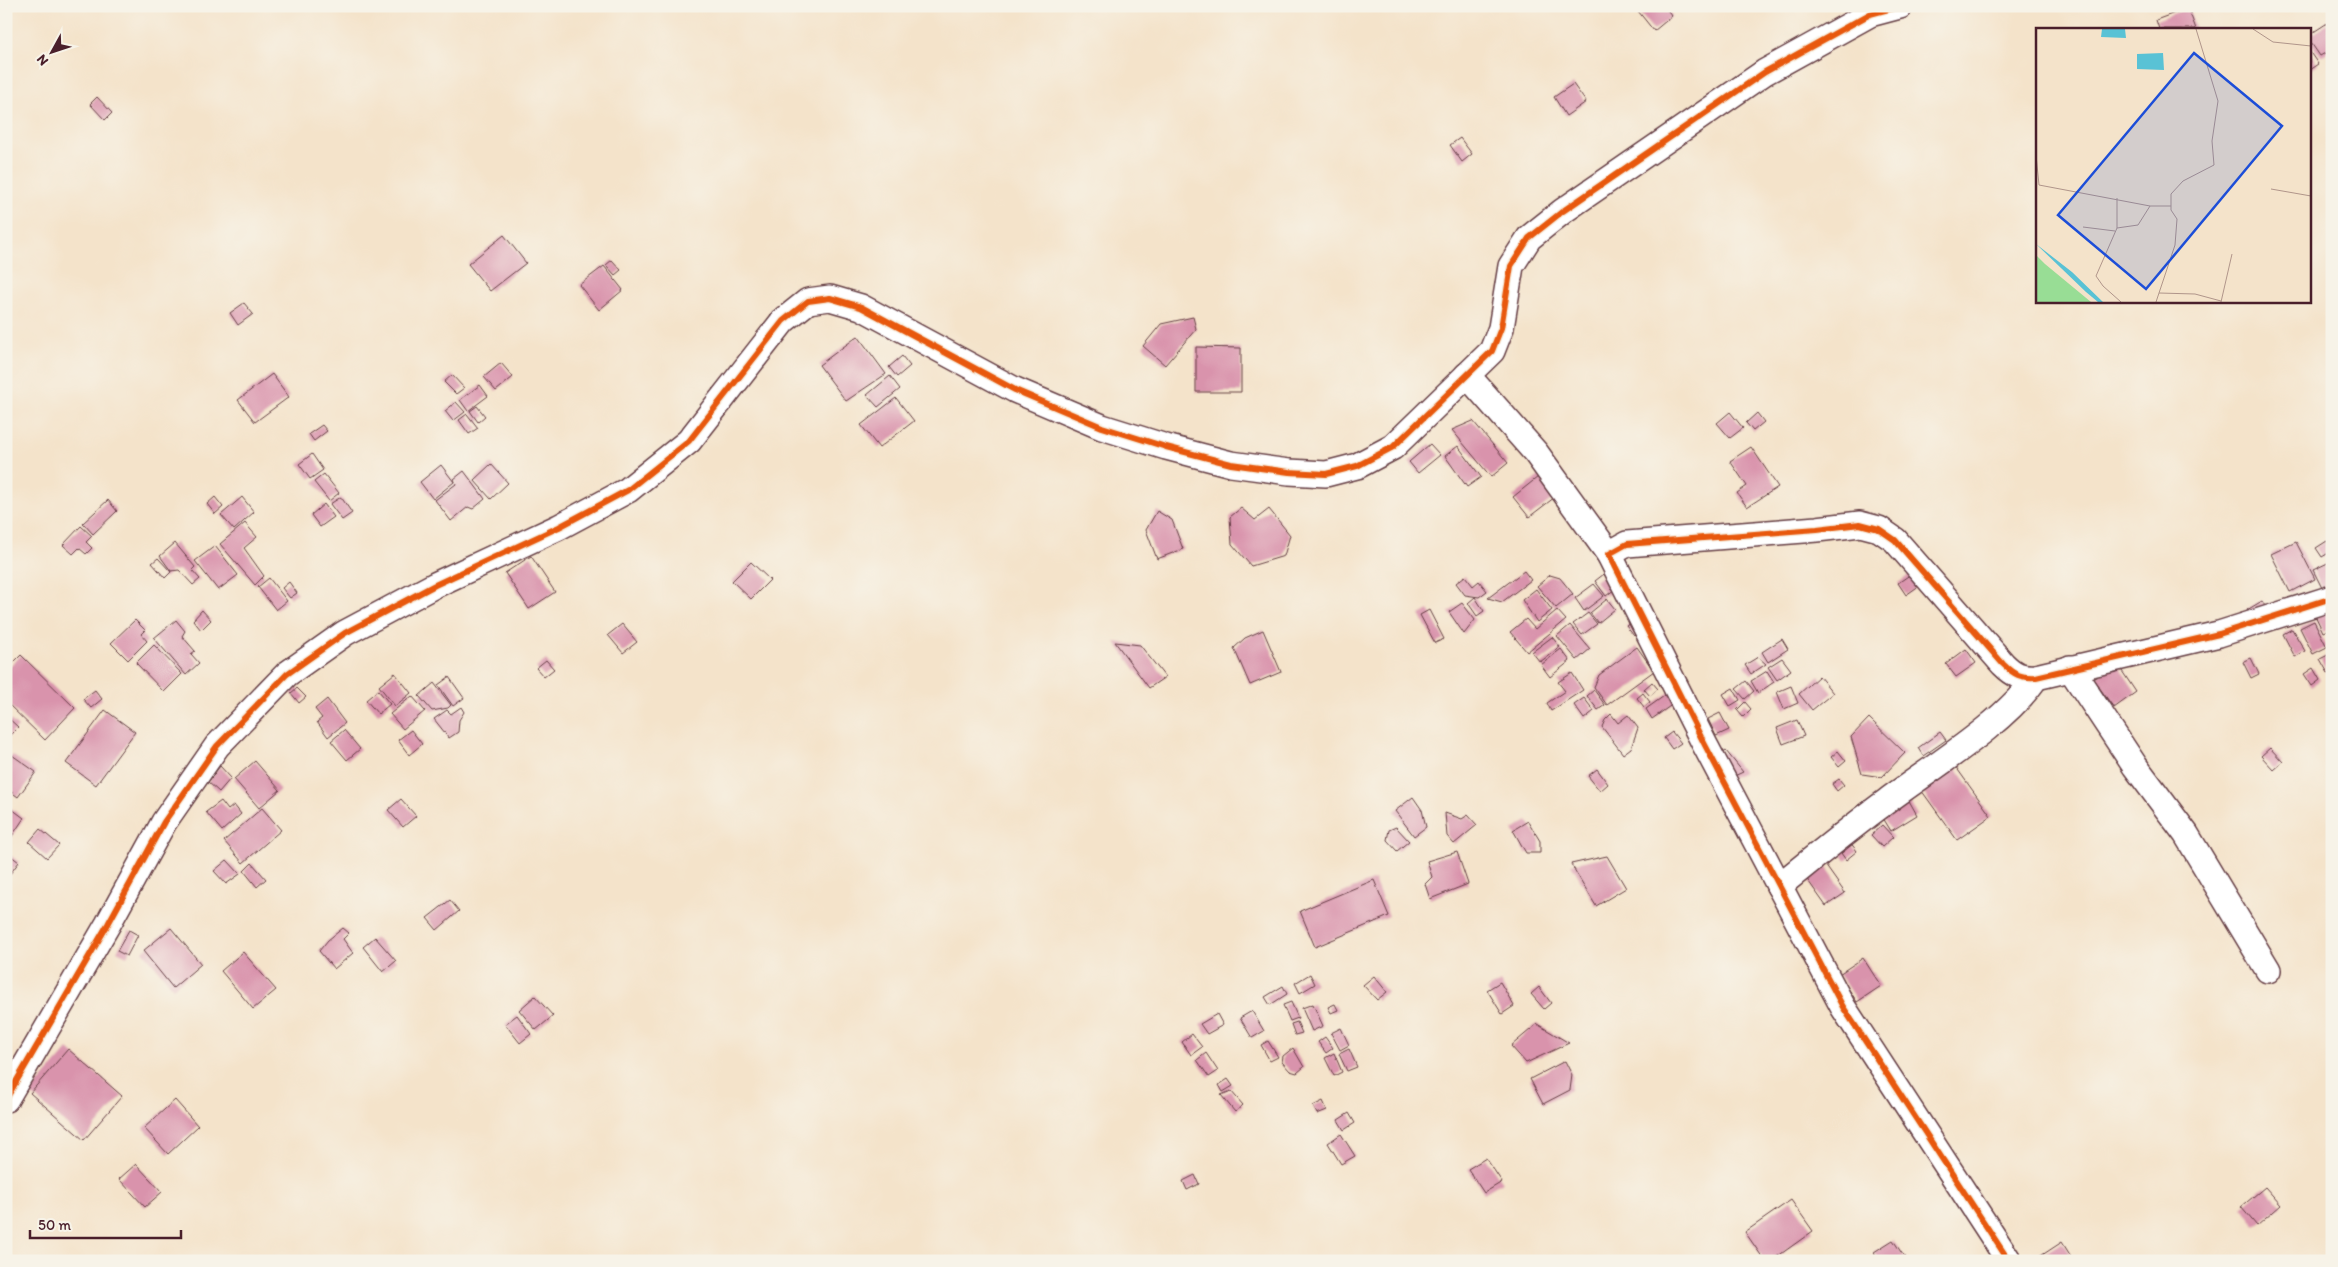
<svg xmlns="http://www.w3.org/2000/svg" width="2338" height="1267" font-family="Itim,sans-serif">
<rect width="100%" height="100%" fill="#f7f3e8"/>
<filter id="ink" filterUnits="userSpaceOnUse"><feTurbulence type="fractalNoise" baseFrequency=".02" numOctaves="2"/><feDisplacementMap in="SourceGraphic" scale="10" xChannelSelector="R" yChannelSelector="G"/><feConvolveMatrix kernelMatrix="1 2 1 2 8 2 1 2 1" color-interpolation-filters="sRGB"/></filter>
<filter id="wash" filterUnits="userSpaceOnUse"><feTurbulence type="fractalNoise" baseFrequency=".0096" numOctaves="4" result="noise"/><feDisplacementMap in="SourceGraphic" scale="20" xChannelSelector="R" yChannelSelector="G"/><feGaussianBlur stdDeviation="1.12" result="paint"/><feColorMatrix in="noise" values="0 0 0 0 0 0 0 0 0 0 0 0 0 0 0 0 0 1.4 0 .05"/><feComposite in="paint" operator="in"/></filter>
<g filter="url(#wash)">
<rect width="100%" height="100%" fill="#f4e3ca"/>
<g id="blocks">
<g fill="#d993ac">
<path d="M1634,6h30l8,10 -18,15z"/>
<path d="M2188,8l8,21h-37l-3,-9z"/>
<path d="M2332,20v29l-12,7 -11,-16v-5z"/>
<path d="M2309,51l9,13 -9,6z"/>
<path d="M1573,84l13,18 -20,14 -12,-19z"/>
<path d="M97,97l15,16 -7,7 -15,-16z"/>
<path d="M1460,138l12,16 -10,8 -12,-17z"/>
<path d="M504,235l22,28 -36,28 -22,-27z"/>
<path d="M612,260l9,10 -6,5 -9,-10z"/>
<path d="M604,266l19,24 -24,20 -20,-25z"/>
<path d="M244,303l9,11 -15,11 -8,-12z"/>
<path d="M1193,317l3,12 -31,36 -22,-19 18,-22z"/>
<path d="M858,336l28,38 -40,27 -27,-36z"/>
<path d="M1196,347l45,1v44h-45z"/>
<path d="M902,356l8,10 -13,11 -8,-10z"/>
<path d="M501,363l12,14 -17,14 -12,-14z"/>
<path d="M272,374l17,23 -34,25 -17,-22z"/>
<path d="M452,375l12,13 -8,6 -12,-12z"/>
<path d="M890,376l10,13 -22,18 -11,-12z"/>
<path d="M480,385l8,11 -20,15 -8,-11z"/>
<path d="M896,398l18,23 -35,27 -18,-23z"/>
<path d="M456,402l9,10 -12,9 -8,-10z"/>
<path d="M477,406l8,10 -7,6 -8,-11z"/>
<path d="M1730,412l13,16 -13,10 -13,-15z"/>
<path d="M1757,413l7,9 -11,9 -7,-8z"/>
<path d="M467,414l11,14 -9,6 -10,-14z"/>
<path d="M1473,421l35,42 -17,14 -39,-47z"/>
<path d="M322,425l5,6 -13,10 -5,-7z"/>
<path d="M1430,444l10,11 -22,18 -9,-11z"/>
<path d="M1458,446l23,31 -14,10 -22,-31z"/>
<path d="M1751,447l27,40 -31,20 -10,-14 10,-7 -17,-25z"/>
<path d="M312,454l11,16 -13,9 -11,-15z"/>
<path d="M491,464l17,19 -17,16 -17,-19z"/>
<path d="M441,465l13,17 -21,17 -13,-17z"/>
<path d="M464,471l21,28 -12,10 -5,-2 -17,14 -16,-21 21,-16 -2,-5z"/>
<path d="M1543,473l16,21 -30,23 -16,-20z"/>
<path d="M324,474l15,19 -10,8 -15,-19z"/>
<path d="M215,497l8,10 -8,7 -8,-10z"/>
<path d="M242,497l12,15 -20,18 -13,-15z"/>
<path d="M341,497l11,16 -10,7 -12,-16z"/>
<path d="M108,500l9,11 -24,23 -10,-11z"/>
<path d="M324,504l10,13 -14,10 -9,-12z"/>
<path d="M1241,508l14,12 14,-11 21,26 -6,21 -33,10 -19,-22 -2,-27z"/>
<path d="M1157,511l15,9 11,29 -26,10 -11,-29z"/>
<path d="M245,523l12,14 -13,11 20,28 -9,9 -35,-41z"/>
<path d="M81,526l11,10 -6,6 6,6 -6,6 -7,-6 -6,6 -10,-9z"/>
<path d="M2327,541l5,10 -10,6 -6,-9z"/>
<path d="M2296,542l19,37 -25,13 -19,-38z"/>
<path d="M175,543l20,24 -3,3 8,9 -7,6 -14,-15 -8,1 -11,-15z"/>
<path d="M215,546l23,29 -20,15 -23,-29z"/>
<path d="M531,556l24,36 -26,17 -24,-36z"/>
<path d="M158,558l13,14 -6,6 -13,-15z"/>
<path d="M2332,561v27l-8,4 -11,-22z"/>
<path d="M751,562l19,18 -19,19 -19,-18z"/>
<path d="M1524,571l7,9 -29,22 -14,-4z"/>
<path d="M1914,572l9,11 -17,12 -8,-12z"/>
<path d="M1604,574l11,15 -9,7 -11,-15z"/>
<path d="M1550,575l10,3 13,16 -17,14 -19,-22z"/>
<path d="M1465,576l8,10 6,-5 8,10 -8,6 -14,-2 -9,-12z"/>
<path d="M269,578l18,23 -11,9 -18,-23z"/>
<path d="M289,582l8,11 -7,5 -8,-10z"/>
<path d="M1594,584l10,12 -20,15 -9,-13z"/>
<path d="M1536,589l16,21 -15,12 -15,-22z"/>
<path d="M1475,597l9,14 -7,5 -9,-13z"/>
<path d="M1607,599l8,10 -17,14 -8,-10z"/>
<path d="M2262,601l4,7 -15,9 -4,-7z"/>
<path d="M2332,602v26l-9,4 -10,-21z"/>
<path d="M1462,603l13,17 -11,14 -15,-22z"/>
<path d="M202,610l9,10 -10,10 -8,-10z"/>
<path d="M1429,610l15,29 -9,4 -15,-28z"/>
<path d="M1557,610l9,10 -39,32 -17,-20 16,-13 9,10z"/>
<path d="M1588,613l9,11 -15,11 -9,-11z"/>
<path d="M135,620l10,10 -4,4 6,7 -19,19 -17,-17z"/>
<path d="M176,620l9,11 -3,5 13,15 -4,3 8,9 -13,12 -32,-37z"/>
<path d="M1633,621l7,9 -6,6 -8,-10z"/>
<path d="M2314,621l13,26 -14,7 -13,-26z"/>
<path d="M622,624l15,18 -14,11 -15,-18z"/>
<path d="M1570,625l20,24 -13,11 -20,-24z"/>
<path d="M2292,629l13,22 -10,6 -12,-23z"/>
<path d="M1263,630l18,42 -31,13 -16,-37 11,-10z"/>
<path d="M1552,637l8,10 -20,15 -8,-10z"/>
<path d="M1782,639l6,10 -20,13 -6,-10z"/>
<path d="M1115,642l25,3 25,32 -16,11z"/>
<path d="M154,645l28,29 -18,18 -28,-29z"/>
<path d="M1637,647l17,24 -47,34 -13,-18 5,-12z"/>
<path d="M1561,649l9,12 -20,16 -9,-12z"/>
<path d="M1966,649l10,14 -20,14 -10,-13z"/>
<path d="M2332,653v18l-4,2 -8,-14z"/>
<path d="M21,655l54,53 -30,32 -39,-38v-32z"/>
<path d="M1758,657l8,7 -15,10 -6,-9z"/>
<path d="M1782,658l9,12 -14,10 -9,-13z"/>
<path d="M2251,658l8,16 -8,4 -8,-16z"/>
<path d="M546,660l8,9 -10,8 -8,-9z"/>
<path d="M2116,662l20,30 -22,16 -21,-29z"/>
<path d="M2313,668l7,12 -8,6 -8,-12z"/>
<path d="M1767,671l7,11 -16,11 -7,-12z"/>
<path d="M395,673l16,20 -16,13 -16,-20z"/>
<path d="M1572,673l11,17 -32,21 -4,-8 18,-12 -7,-9z"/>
<path d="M1819,676l14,17 -21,17 -13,-16z"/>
<path d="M449,677l15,21 -11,8 -15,-21z"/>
<path d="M1746,681l8,10 -9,8 -9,-10z"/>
<path d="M1652,682l6,7 -8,7 -6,-7z"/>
<path d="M434,683l17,22 -3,3 -16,3 -13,-15z"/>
<path d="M1791,686l7,17 -14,6 -7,-17z"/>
<path d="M297,688l9,9 -7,6 -8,-10z"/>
<path d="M1733,688l7,12 -10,6 -7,-12z"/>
<path d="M95,690l7,9 -11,9 -8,-9z"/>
<path d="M378,690l12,14 -12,10 -12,-14z"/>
<path d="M1594,690l11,15 -7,5 -11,-14z"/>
<path d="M1671,691l6,10 -25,18 -6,-10z"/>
<path d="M1643,693l7,9 -6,5 -7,-9z"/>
<path d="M412,696l13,15 -22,18 -13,-15z"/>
<path d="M1584,698l10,13 -10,8 -10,-14z"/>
<path d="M327,699l18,24 -17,14 -11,-15 5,-4 -7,-9z"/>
<path d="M1745,702l6,7 -8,8 -6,-7z"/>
<path d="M461,707l3,5 -5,8 -1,12 -9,6 -15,-19 13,-9 4,4z"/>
<path d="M105,710l30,22 -39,53 -30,-22z"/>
<path d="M1720,713l9,17 -13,6 -8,-17z"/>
<path d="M1611,714l7,9 10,-8 10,13 -7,20 -8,6 -21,-27 3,-7z"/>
<path d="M6,716l12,11 -12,12z"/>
<path d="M1869,718l36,35 -23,24 -20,-3 -11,-37z"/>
<path d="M1797,720l7,16 -21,8 -6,-16z"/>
<path d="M344,730l16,19 -13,11 -16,-19z"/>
<path d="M411,730l11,14 -13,11 -11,-15z"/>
<path d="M1672,732l9,11 -9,6 -8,-11z"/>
<path d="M1940,732l6,8 -23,16 -5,-8z"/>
<path d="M2270,748l13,14 -9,8 -13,-14z"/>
<path d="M1726,751l17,21 -13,6 -15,-19z"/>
<path d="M1838,751l8,10 -7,6 -8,-10z"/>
<path d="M12,755l24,17 -18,25 -12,-9v-26z"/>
<path d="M255,761l25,29 -21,18 -25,-29z"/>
<path d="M1953,763l38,53 -34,24 -38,-53z"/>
<path d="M220,766l11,12 -12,14 -11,-10z"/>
<path d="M1597,769l11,15 -8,7 -12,-15z"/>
<path d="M1839,779l5,6 -7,6 -5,-7z"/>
<path d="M1413,797l9,13 4,17 -12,9 -19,-25z"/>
<path d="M1907,797l10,18 -26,16 -11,-18z"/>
<path d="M401,799l15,17 -13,11 -15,-17z"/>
<path d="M221,801l7,9 6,-5 7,9 -19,17 -16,-19z"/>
<path d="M8,806l16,12 -16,24 -2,-1z"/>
<path d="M262,808l19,22 -38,33 -19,-22z"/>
<path d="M1445,813l17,6 6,-4 9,10 -23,19 -7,-8z"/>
<path d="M1528,821l12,20v12h-14l-13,-23z"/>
<path d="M1882,825l11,12 -11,10 -11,-12z"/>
<path d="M1396,827l13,14 -12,10 -10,-11 2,-10z"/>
<path d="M40,829l19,16 -12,13 -18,-16z"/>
<path d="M1849,841l8,10 -11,9 -8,-11z"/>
<path d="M6,852l13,10 -13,17z"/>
<path d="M1457,852l11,32 -38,15 -5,-15 7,-7 -5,-16z"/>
<path d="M1607,856l19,32 -30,18 -25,-42z"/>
<path d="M227,860l13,14 -14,10 -12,-13z"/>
<path d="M1823,862l22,31 -19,13 -22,-31z"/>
<path d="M252,863l14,16 -9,8 -13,-16z"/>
<path d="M1374,880l15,36 -74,31 -15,-36z"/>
<path d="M450,900l9,11 -22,19 -10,-12z"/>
<path d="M171,928l30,36 -28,24 -30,-37z"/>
<path d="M343,928l6,5 -6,6 10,14 -19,16 -15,-18 9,-11z"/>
<path d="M129,930l9,5 -11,21 -10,-5z"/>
<path d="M375,937l21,24 -13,11 -20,-25z"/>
<path d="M243,952l33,38 -23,19 -32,-38z"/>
<path d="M1863,958l18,28 -24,16 -18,-28z"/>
<path d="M1310,974l5,10 -15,9 -5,-10z"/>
<path d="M1374,976l13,16 -10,8 -14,-15z"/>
<path d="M1500,982l14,24 -12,8 -15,-24z"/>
<path d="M1283,986l4,8 -17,11 -5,-8z"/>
<path d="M1539,987l12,16 -7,6 -13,-15z"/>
<path d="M535,996l18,20 -17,14 -17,-20z"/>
<path d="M1291,1002l7,16 -8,3 -7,-16z"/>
<path d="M1313,1004l10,22 -11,5 -10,-23z"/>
<path d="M1335,1004l3,6 -7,3 -3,-6z"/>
<path d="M1252,1011l12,20 -12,7 -12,-20z"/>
<path d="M1217,1014l6,11 -16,9 -7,-10z"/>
<path d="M517,1015l14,19 -11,9 -15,-19z"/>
<path d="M1297,1022l5,11 -7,2 -4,-11z"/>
<path d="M1537,1024l32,19 -43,20 -15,-17z"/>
<path d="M1341,1028l8,17 -9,5 -9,-17z"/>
<path d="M1192,1034l10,13 -11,8 -9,-13z"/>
<path d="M1325,1037l8,11 -7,5 -8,-11z"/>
<path d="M1268,1041l10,16 -8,4 -9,-16z"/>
<path d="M1293,1048l11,19 -7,6 -7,-2 -8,-9 1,-6z"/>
<path d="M68,1049l54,47 -38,44 -54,-47z"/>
<path d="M1349,1049l8,18 -10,4 -8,-17z"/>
<path d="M1206,1053l12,18 -9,6 -12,-17z"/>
<path d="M1334,1053l8,19 -8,4 -9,-18z"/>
<path d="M1565,1061l7,14 -2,15 -27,14 -13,-25z"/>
<path d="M1228,1079l5,7 -10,6 -4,-7z"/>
<path d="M1231,1091l12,14 -8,7 -14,-17z"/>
<path d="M175,1100l23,26 -30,28 -24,-26z"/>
<path d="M1323,1101l4,9 -10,4 -4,-8z"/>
<path d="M1349,1113l6,10 -11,7 -6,-10z"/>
<path d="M1341,1134l14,22 -14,8 -13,-21z"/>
<path d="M1486,1158l16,24 -18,11 -16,-24z"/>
<path d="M136,1164l26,28 -17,15 -26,-28z"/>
<path d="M1195,1175l4,9 -12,6 -4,-9z"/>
<path d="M2265,1187l16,18 -24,21 -16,-19z"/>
<path d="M1791,1200l22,31 -42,30h-6l-20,-29z"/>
<path d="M1893,1240l14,21h-28l-5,-9z"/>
<path d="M2062,1242l12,19h-41z"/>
</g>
</g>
</g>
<g filter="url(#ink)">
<use href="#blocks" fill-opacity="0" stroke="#643c43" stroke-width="1"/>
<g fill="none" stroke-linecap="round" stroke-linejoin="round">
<g stroke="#643c43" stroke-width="28">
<g id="minor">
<path d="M1467,375l69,78 73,101"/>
<path d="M2070,668l65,98 51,68 82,136"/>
<path d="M1779,886c36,-29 71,-58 108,-85 44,-33 120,-79 149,-124"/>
<path d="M6,1099l102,-175 56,-102 53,-76 70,-72 58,-41 90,-48 124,-58 69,-37 61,-49 94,-120 25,-20 22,-3 31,9 154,83 87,37 64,20 65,17 58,8 37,2 31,-8 36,-19 99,-96 9,-23 10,-62 18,-28 34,-27 202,-139 105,-58 30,-8"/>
<path d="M2009,1261l-166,-254 -138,-262 -96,-191 18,-10 190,-15 43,-5 19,5 16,11 108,124c11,11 18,14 33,13l183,-43 113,-36"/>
</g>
</g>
<use href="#minor" stroke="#fff" stroke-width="25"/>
<g stroke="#f7f3e8" stroke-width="9">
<g id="cycleway">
<path d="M6,1099l102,-175 56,-102 53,-76 70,-72 58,-41 90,-48 124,-58 69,-37 61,-49 94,-120 25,-20 22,-3 31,9 154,83 87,37 64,20 65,17 58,8 37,2 31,-8 36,-19 99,-96 9,-23 10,-62 18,-28 34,-27 202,-139 105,-58 30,-8"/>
<path d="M2009,1261l-166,-254 -138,-262 -96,-191 18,-10 190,-15 43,-5 19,5 16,11 108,124c11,11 18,14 33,13l183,-43 113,-36"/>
</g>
</g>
<use href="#cycleway" stroke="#e8590c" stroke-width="6"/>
</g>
</g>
<g transform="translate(2036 28)">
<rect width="275" height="275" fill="#f4e3ca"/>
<path d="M0,227l9,9 46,38h-55z" fill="#98dd95"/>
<path d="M66,1h23l1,9 -25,-1zM127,25l1,17 -27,-1v-15zM0,216l36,28 31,30h-5l-12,-10z" fill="#59c2d5"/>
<path fill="none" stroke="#b0958a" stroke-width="1" d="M217,1l20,13 38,4M0,127l3,30 111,21 -12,19 -21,3 -21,48 7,10 18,16M235,161l40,7M114,178h21M47,199l32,4M81,200v-30M123,265l36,1 26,7M120,274l19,-57 2,-26 -6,-9v-16l12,-13 31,-16 -2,-24 6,-40 -22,-72M185,274l11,-48"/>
<path fill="#1d4ed8" fill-opacity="0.15" stroke="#1d4ed8" stroke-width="2.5" d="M158,25l88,73 -136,163 -88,-74z"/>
<rect width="275" height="275" fill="none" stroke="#4a1f2b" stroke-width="2.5"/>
</g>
<rect width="2338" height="1267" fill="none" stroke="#f7f3e8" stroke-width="25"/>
<g transform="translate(52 52) rotate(230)" stroke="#f7f3e8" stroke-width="4" paint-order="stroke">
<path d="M0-4L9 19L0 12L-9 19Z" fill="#4a1f2b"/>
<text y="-8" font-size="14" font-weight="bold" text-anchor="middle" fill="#4a1f2b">N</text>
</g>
<path d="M30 1230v8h151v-8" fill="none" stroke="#4a1f2b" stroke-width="2.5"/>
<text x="38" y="1230" font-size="15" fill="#4a1f2b" stroke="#f7f3e8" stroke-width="4" paint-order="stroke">50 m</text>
</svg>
